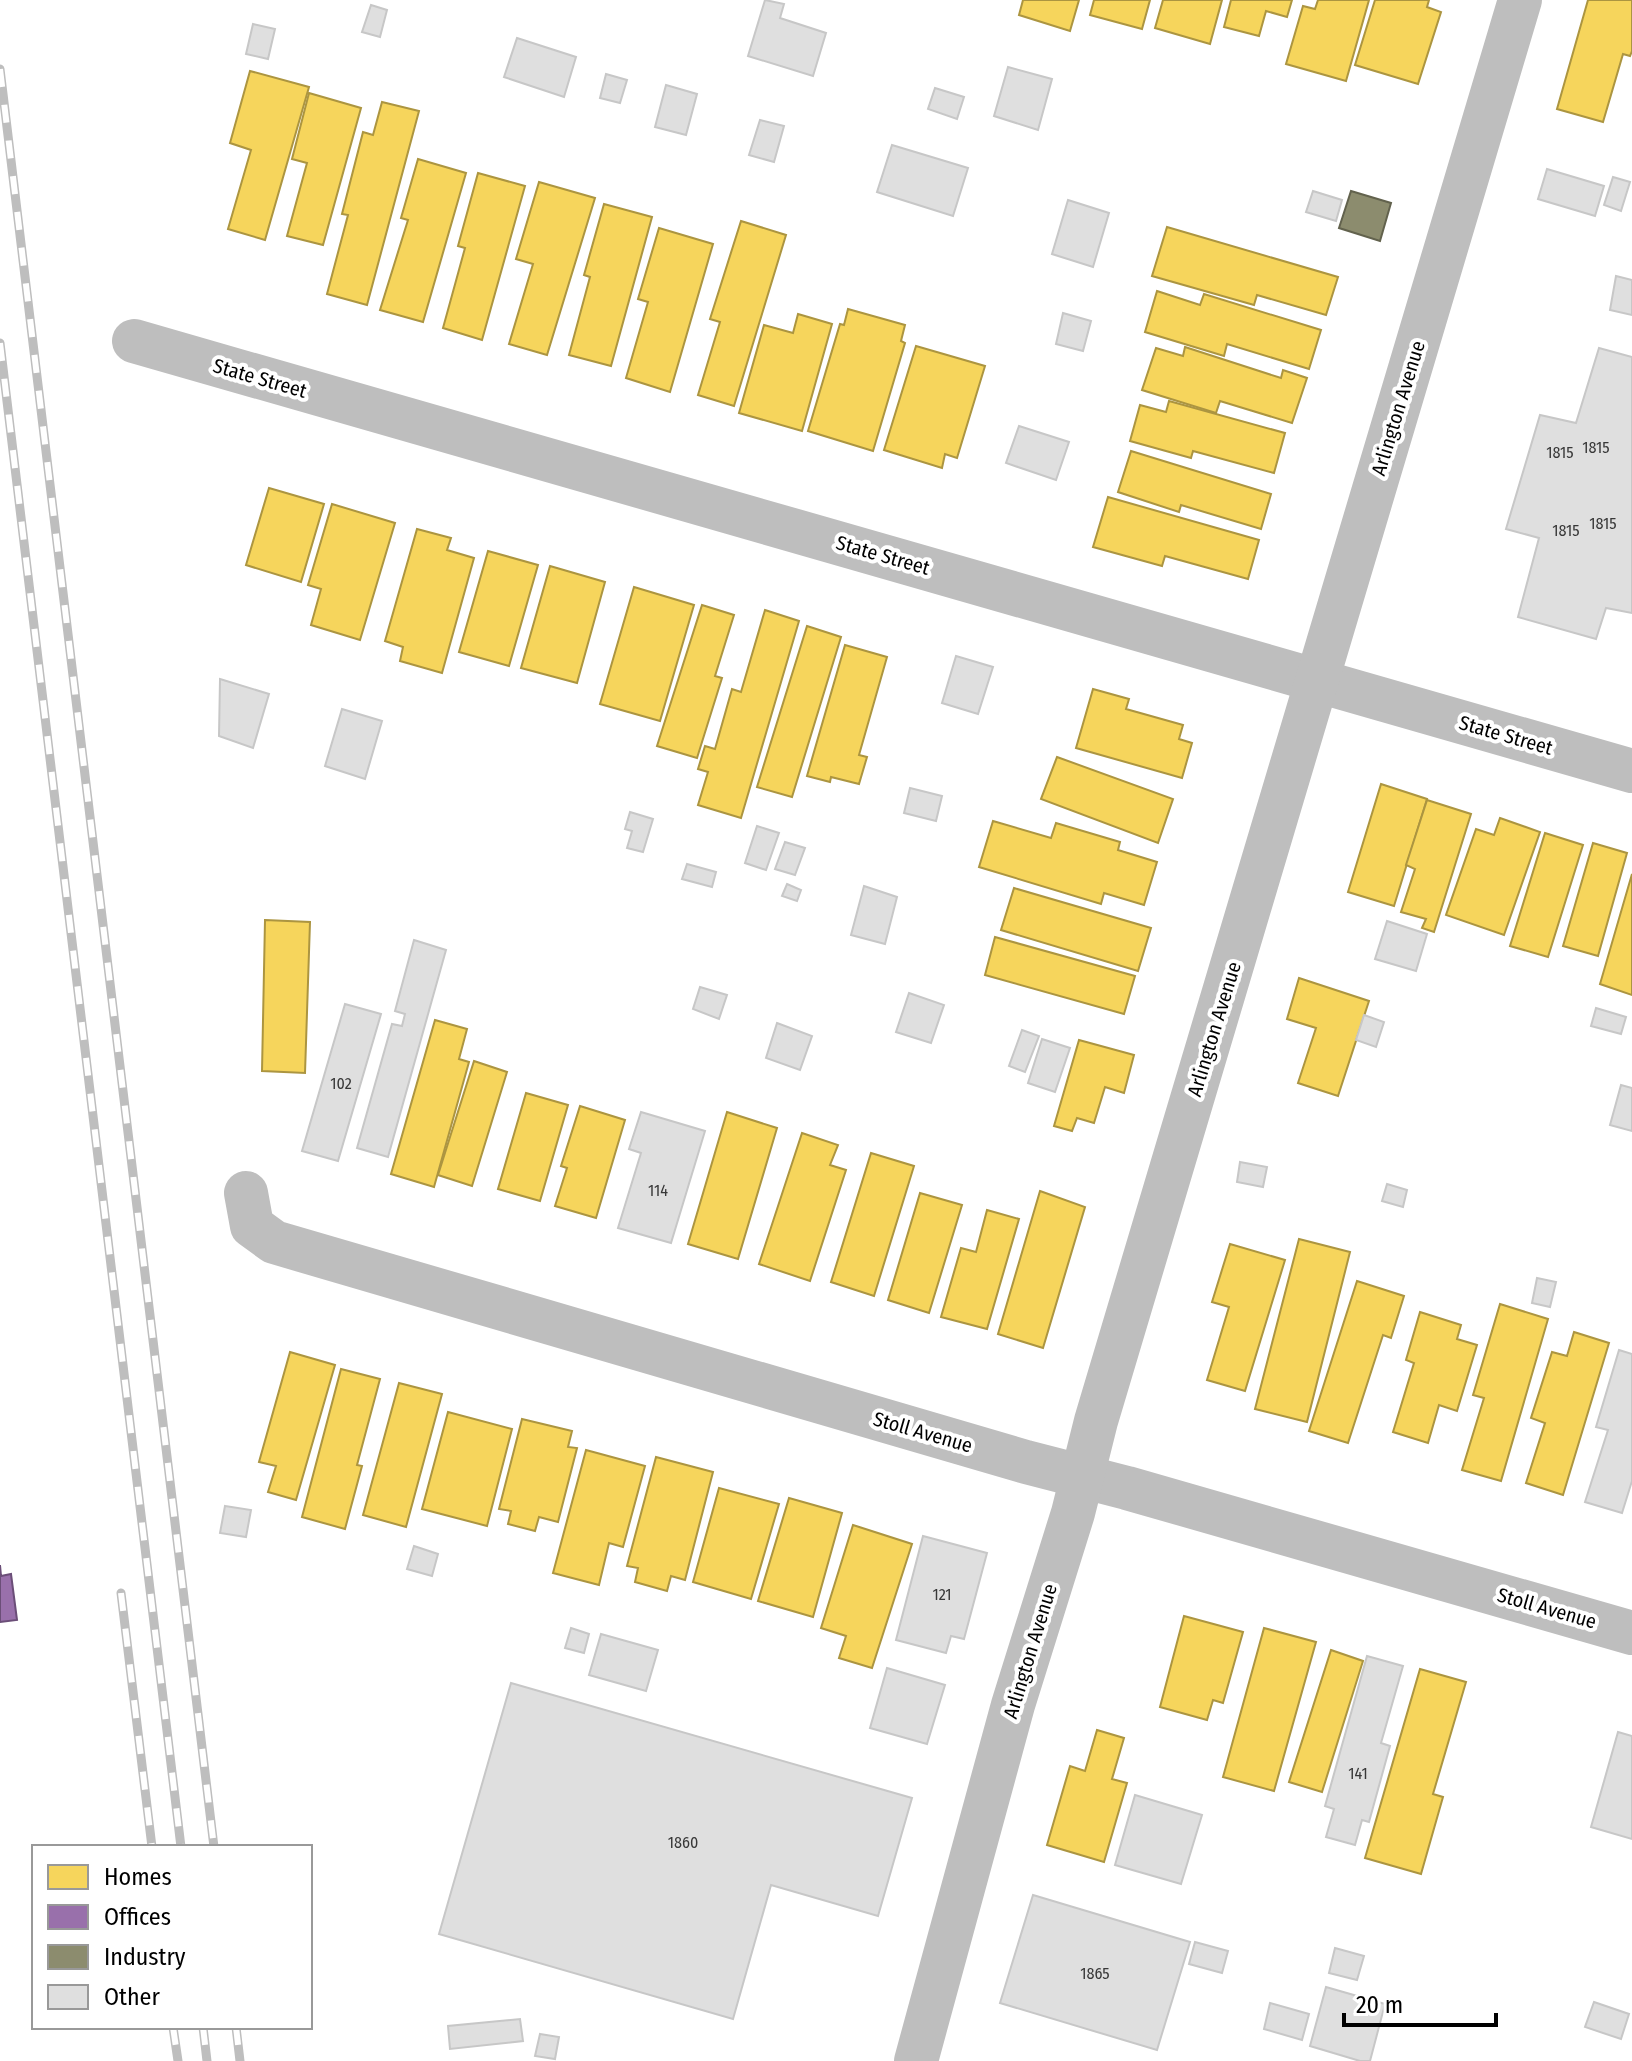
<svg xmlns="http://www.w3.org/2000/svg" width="1632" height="2061" font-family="'Fira Sans Condensed',sans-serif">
<rect width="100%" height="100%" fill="#fff"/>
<g fill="#f6d55c" stroke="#ac9540" stroke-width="2">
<path d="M1023,0h56l-9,31 -51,-16z"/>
<path d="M1094,0h56l-8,29 -52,-14z"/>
<path d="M1163,0h59l-12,44 -55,-16z"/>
<path d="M1231,0h61l-5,17 -21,-6 -7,25 -35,-9z"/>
<path d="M1318,0h51l-23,81 -60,-17 17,-58 12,3z"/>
<path d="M1375,0h54l-2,7 14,5 -23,72 -63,-19z"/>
<path d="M1588,0h44v51l-2,5 -7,-2 -20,68 -46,-13z"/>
<path d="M250,71l59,16 -44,153 -37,-11 23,-79 -21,-7z"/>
<path d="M309,93l52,15 -38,137 -36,-9 20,-73 -15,-4z"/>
<path d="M382,102l37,9 -52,194 -40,-11 21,-79 -6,-1 21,-82 10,3z"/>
<path d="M418,159l48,14 -43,149 -43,-12 28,-90 -7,-2z"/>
<path d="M478,173l47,13 -43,154 -39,-12 22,-80 -7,-2z"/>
<path d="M539,182l56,16 -48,157 -38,-11 24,-80 -17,-5z"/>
<path d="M604,204l48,13 -41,149 -42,-11 21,-78 -6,-2z"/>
<path d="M741,221l45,14 -52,171 -36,-11 22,-73 -10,-3z"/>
<path d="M1167,227l171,50 -12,38 -69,-20 -3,10 -102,-29z"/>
<path d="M659,228l54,16 -43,148 -44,-14 22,-76 -10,-3z"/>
<path d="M1157,291l43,14 4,-11 117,36 -12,39 -82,-25 -3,12 -79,-24z"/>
<path d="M848,309l57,16 -4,16 4,2 -32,108 -65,-20 32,-107 4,1z"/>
<path d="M798,314l34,10 -30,107 -63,-18 25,-88 29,8z"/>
<path d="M916,346l69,20 -28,92 -12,-4 -3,14 -58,-18z"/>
<path d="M1185,347l96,31 2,-8 24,8 -15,45 -72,-22 -4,12 -74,-23 14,-42 27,8z"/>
<path d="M1169,401l116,32 -11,40 -81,-22 -2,7 -61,-17 10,-36 26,7z"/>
<path d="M1131,451l140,43 -10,35 -80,-24 -2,7 -61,-20z"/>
<path d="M269,488l55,16 -23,78 -55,-17z"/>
<path d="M1108,497l151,43 -11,39 -83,-23 -3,10 -69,-19z"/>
<path d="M332,504l63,19 -35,117 -49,-15 10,-36 -13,-4z"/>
<path d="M417,529l34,9 -4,12 27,8 -32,115 -42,-12 3,-14 -18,-6z"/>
<path d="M488,551l50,14 -29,101 -50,-14z"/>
<path d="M550,566l55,16 -28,101 -56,-15z"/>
<path d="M634,587l60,18 -34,116 -60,-17z"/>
<path d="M702,605l32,10 -19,61 7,2 -25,80 -40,-12z"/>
<path d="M765,610l34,11 -58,197 -43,-13 10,-33 -10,-3 7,-23 10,3 17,-60 9,3z"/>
<path d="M807,626l34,11 -49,160 -35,-10z"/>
<path d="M845,645l42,12 -28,98 8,2 -8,27 -28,-7 -1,5 -23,-6z"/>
<path d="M1093,689l36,10 -3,10 57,16 -4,14 13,4 -10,35 -106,-30z"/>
<path d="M1057,757l116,42 -15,44 -117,-44z"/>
<path d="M1381,784l46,15 -33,107 -46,-14z"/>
<path d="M1427,800l44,14 -37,118 -12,-4 4,-9 -25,-7 14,-43 -9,-4z"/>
<path d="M1500,818l40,14 -36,103 -58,-20 30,-86 18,6z"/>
<path d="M993,821l58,17 5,-15 64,19 -2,8 39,12 -13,43 -40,-12 -3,11 -122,-37z"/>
<path d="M1545,833l38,12 -35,112 -38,-11z"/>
<path d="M1593,843l34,10 -29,103 -35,-10z"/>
<path d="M1632,874v121l-32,-11z"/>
<path d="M1014,888l137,40 -13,43 -137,-41z"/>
<path d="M265,920l45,2 -5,151 -43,-2z"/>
<path d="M995,937l140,39 -11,38 -139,-39z"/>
<path d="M1299,978l70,23 -31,95 -40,-13 18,-55 -29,-9z"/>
<path d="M435,1020l32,9 -8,30 10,3 -35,125 -43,-13z"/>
<path d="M1079,1040l55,15 -10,38 -19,-6 -11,36 -17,-5 -5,13 -18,-5z"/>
<path d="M474,1061l33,11 -35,114 -34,-11z"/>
<path d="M526,1093l42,12 -28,96 -42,-12z"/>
<path d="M580,1106l45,14 -29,98 -41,-12 12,-38 -6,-2z"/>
<path d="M727,1112l50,16 -39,131 -50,-15z"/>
<path d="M802,1133l36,12 -8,20 16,5 -36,111 -51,-17z"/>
<path d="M871,1153l43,13 -40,130 -43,-14z"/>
<path d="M1040,1191l45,16 -42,141 -45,-14z"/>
<path d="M920,1193l42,12 -33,108 -41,-13z"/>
<path d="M987,1210l32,9 -32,110 -46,-12 20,-69 15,4z"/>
<path d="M1299,1239l51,13 -43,170 -52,-13z"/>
<path d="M1230,1244l55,16 -40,131 -38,-11 22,-73 -17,-5z"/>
<path d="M1357,1281l47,15 -13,42 -8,-3 -35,108 -39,-12z"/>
<path d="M1500,1304l48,15 -47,162 -39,-11 22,-72 -11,-3z"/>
<path d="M1420,1312l41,13 -4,14 20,6 -20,66 -18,-6 -11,38 -35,-11 21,-69 -8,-3z"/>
<path d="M1574,1332l35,11 -46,152 -37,-12 19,-60 -14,-5 21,-66 15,4z"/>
<path d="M290,1352l45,13 -39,135 -28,-8 8,-26 -17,-4z"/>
<path d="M341,1369l39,10 -23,86 5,1 -17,63 -43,-12z"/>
<path d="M399,1383l43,11 -36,133 -43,-12z"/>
<path d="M448,1412l64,17 -25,97 -65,-17z"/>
<path d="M522,1419l50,12 -4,16 9,1 -19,74 -19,-5 -4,14 -27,-7 3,-13 -12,-2z"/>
<path d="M586,1450l59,16 -22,81 -14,-4 -10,42 -46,-12z"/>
<path d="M656,1457l57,15 -28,108 -14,-4 -4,15 -32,-9 3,-14 -11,-2z"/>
<path d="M719,1488l60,16 -28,95 -58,-17z"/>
<path d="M789,1498l53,15 -29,104 -55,-16z"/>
<path d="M853,1525l59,19 -40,124 -33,-10 7,-22 -25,-8z"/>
<path d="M1184,1616l59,16 -20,71 -10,-3 -6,20 -47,-13z"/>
<path d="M1264,1628l52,14 -42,149 -51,-14z"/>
<path d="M1331,1650l32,11 -41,131 -33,-10z"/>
<path d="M1420,1669l46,13 -33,112 10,3 -22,77 -56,-16z"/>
<path d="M1097,1730l27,8 -12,41 15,4 -23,79 -57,-17 23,-79 15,5z"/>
</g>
<path fill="#9970ab" stroke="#6b4e78" stroke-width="2" d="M0,1565l1,11 10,-2 6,46 -17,2z"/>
<path fill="#8c8c6e" stroke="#62624d" stroke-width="2" d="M1351,191l40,12 -11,38 -41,-13z"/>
<g fill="#dfdfdf" stroke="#c7c7c7" stroke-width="2">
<path d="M765,0l19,4 -4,14 46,15 -13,43 -65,-20z"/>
<path d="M371,5l16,5 -7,27 -18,-5z"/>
<path d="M253,24l22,5 -7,30 -22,-5z"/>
<path d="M517,38l59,19 -12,40 -60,-20z"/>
<path d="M1008,67l44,12 -14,51 -44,-14z"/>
<path d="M606,74l21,6 -7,23 -20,-5z"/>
<path d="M666,85l31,9 -11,41 -31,-8z"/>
<path d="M935,88l29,9 -7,22 -29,-10z"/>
<path d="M760,120l24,6 -10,36 -25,-7z"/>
<path d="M892,145l76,23 -15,48 -76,-24z"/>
<path d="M1547,169l57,17 -9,30 -57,-17z"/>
<path d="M1613,177l17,5 -9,29 -17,-6z"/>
<path d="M1313,191l29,9 -6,21 -30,-9z"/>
<path d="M1068,200l41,13 -16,54 -41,-13z"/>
<path d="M1616,276l16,4v35l-22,-5z"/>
<path d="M1063,313l28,8 -8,30 -27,-7z"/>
<path d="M1599,348l33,9v256l-26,-5 -10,31 -78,-22 21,-79 -33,-9 34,-114 36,8z"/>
<path d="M1019,426l50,16 -13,38 -50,-17z"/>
<path d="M956,656l37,11 -15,47 -36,-11z"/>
<path d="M220,679l49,15 -16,54 -34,-12z"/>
<path d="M342,709l40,12 -17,58 -40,-13z"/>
<path d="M910,788l32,8 -6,25 -32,-8z"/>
<path d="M630,812l23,7 -10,33 -16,-4 5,-17 -7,-2z"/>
<path d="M757,826l22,7 -13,37 -21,-7z"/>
<path d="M785,842l20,6 -10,27 -20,-6z"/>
<path d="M687,864l29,8 -4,15 -30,-8z"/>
<path d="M787,884l14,6 -4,11 -15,-5z"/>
<path d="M864,886l33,11 -12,47 -34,-9z"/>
<path d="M1387,921l40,13 -11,37 -41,-12z"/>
<path d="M414,940l32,10 -58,207 -31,-9 35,-124 10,2 3,-12 -10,-3z"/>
<path d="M700,987l27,8 -8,24 -26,-10z"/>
<path d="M909,993l35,12 -13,38 -35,-11z"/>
<path d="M345,1004l36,10 -43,147 -36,-10z"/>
<path d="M1596,1008l30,9 -5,17 -30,-8z"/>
<path d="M1364,1015l20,7 -8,25 -20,-7z"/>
<path d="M777,1023l35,13 -12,34 -34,-12z"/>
<path d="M1022,1030l17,6 -14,36 -16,-6z"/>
<path d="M1042,1039l28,9 -15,44 -27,-9z"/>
<path d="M1621,1085l11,3v43l-22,-6z"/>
<path d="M641,1112l64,19 -34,112 -53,-15 23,-75 -12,-4z"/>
<path d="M1240,1162l27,5 -4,20 -26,-5z"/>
<path d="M1387,1184l20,6 -4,17 -21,-6z"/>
<path d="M1537,1278l19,4 -6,25 -18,-4z"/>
<path d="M1619,1350l13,4v127l-10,32 -37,-11 23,-72 -12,-3z"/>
<path d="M225,1506l26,4 -5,27 -26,-4z"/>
<path d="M923,1536l64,17 -23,86 -13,-3 -5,17 -50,-13z"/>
<path d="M414,1546l24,8 -6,22 -25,-7z"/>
<path d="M571,1628l18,6 -5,19 -19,-5z"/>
<path d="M601,1634l57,16 -12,41 -57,-16z"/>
<path d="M1367,1656l36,10 -22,77 9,3 -21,76 -7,-2 -7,25 -29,-8 8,-28 -9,-3z"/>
<path d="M887,1668l58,17 -18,59 -57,-16z"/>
<path d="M511,1683l401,115 -34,118 -107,-31 -38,134 -294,-85z"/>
<path d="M1618,1732l14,4v103l-41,-12z"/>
<path d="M1135,1795l67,20 -21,69 -66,-19z"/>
<path d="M1033,1895l157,47 -33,108 -157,-47z"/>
<path d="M1195,1942l33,9 -6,22 -33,-9z"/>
<path d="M1335,1948l29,8 -7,24 -28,-7z"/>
<path d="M1326,1987l59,17 -15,57h-10l-50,-15z"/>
<path d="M1594,2002l35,12 -8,25 -36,-12z"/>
<path d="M1270,2003l39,11 -7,26 -38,-11z"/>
<path d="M520,2019l3,22 -73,8 -2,-23z"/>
<path d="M540,2034l19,3 -4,22 -20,-3z"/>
</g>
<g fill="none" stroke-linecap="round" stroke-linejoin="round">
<g stroke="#bebebe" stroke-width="44">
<path d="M134,341l1498,430"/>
<path d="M246,1193l6,33 22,16 752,220 101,26 505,145"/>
<path d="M916,2061l97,-356 60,-192 23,-92 424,-1421"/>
</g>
<g stroke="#bebebe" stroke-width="9">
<g id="rail">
<path d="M0,69l214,1778"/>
<path d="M0,343l181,1504"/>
<path d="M121,1593l31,254"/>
<path d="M173,2027l5,34"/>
<path d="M203,2027l4,34"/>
<path d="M236,2027l4,34"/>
</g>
</g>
<use href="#rail" stroke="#fff" stroke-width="6" stroke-dasharray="18" stroke-linecap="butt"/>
</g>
<g text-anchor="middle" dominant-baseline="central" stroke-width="8" stroke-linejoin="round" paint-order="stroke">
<g font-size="16" fill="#383838">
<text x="1596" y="447">1815</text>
<text x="1560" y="452">1815</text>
<text x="1603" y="523">1815</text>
<text x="1566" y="530">1815</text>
<text x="341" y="1083">102</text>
<text x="658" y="1190">114</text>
<text x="942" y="1594">121</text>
<text x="1358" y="1773">141</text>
<text x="683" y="1842">1860</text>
<text x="1095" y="1973">1865</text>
</g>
<g font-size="20" fill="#000" stroke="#fff">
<text transform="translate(260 378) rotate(16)">State Street</text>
<text transform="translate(1398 408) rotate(-73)">Arlington Avenue</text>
<text transform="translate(883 555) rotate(16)">State Street</text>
<text transform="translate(1506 735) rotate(16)">State Street</text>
<text transform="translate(1214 1029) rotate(-73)">Arlington Avenue</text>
<text transform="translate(923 1432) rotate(16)">Stoll Avenue</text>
<text transform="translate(1547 1608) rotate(16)">Stoll Avenue</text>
<text transform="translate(1030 1651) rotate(-73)">Arlington Avenue</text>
</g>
</g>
<rect x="32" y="1845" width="280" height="184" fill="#ffffff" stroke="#999999" stroke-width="2"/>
<rect x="48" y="1865" width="40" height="24" fill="#f6d55c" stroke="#999999" stroke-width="2"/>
<text x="104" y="1885" font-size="24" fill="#000000">Homes</text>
<rect x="48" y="1905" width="40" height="24" fill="#9970ab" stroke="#999999" stroke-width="2"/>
<text x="104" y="1925" font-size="24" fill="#000000">Offices</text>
<rect x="48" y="1945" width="40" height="24" fill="#8c8c6e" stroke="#999999" stroke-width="2"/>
<text x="104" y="1965" font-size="24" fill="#000000">Industry</text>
<rect x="48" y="1985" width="40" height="24" fill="#dfdfdf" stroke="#999999" stroke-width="2"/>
<text x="104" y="2005" font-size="24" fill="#000000">Other</text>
<path d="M1344 2013v12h152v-12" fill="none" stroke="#000000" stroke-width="4"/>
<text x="1356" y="2013" font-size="24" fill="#000000" stroke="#ffffff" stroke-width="6" paint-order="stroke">20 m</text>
</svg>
